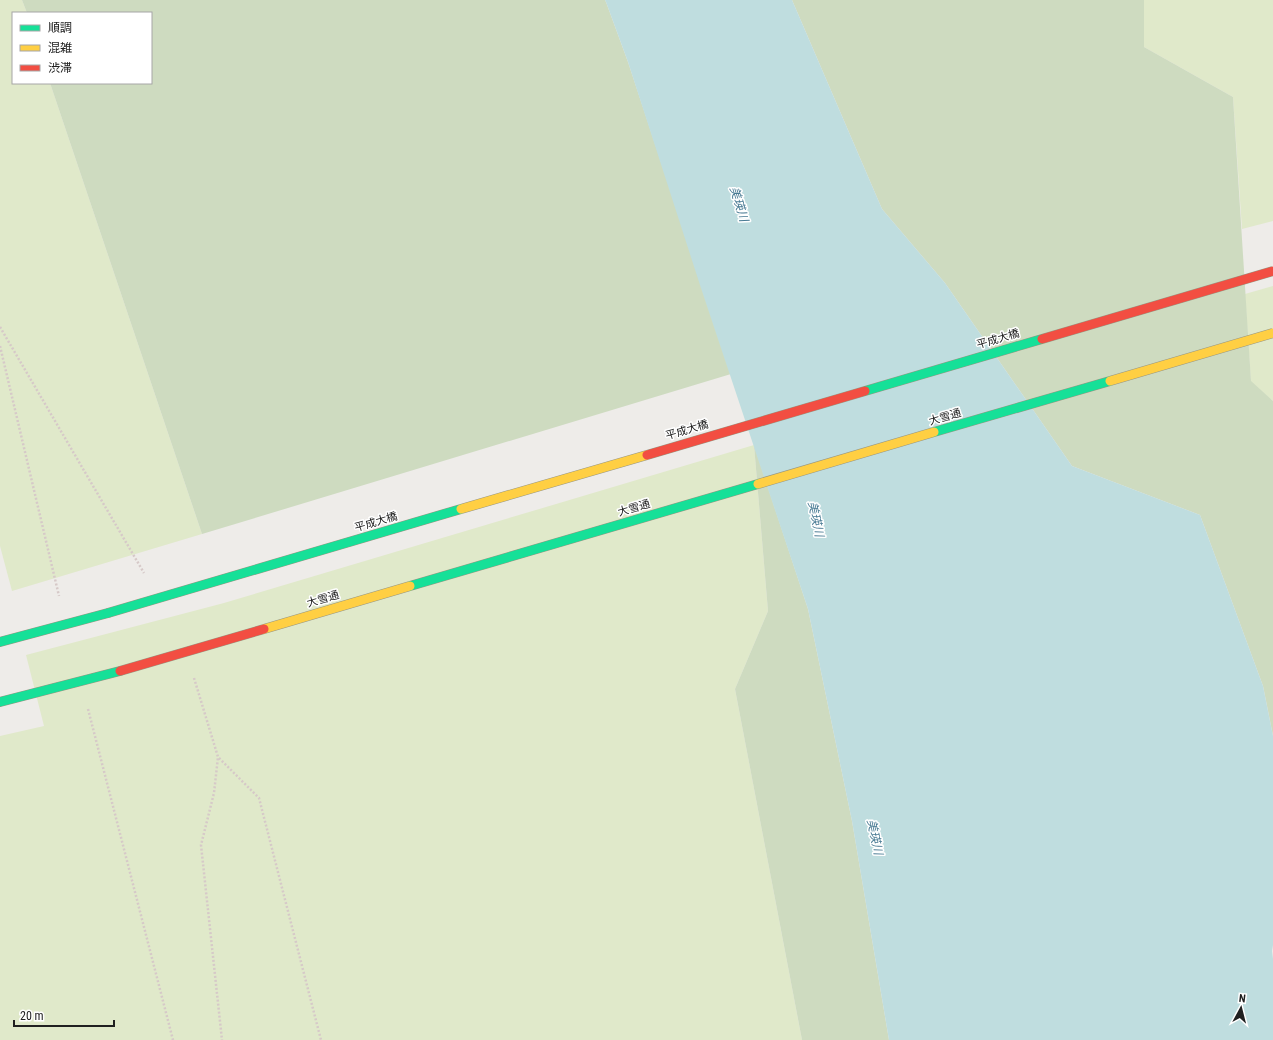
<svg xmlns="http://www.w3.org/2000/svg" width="1273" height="1040" font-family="'Roboto Condensed','Noto Sans JP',sans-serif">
<rect width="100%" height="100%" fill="#eeece9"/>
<g fill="#e0e9ca">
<path d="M0,0h22l5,13h-14v70h37l152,451 -190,57 -12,-45z"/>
<path d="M1144,0h129v221l-31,8 -9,-132 -89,-50z"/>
<path d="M1273,286v115l-22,-19 -6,-88z"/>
<path d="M754,445l14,166 -33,78 67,351h-802v-304l44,-10 -18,-71 198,-52z"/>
</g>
<g fill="#cedbc0">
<path d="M22,0h583l1,2 22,60 103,312 -529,160 -152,-451h101v-70h-124z"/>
<path d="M792,0h352v47l89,50 18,284 22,20v335l-10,-50 -63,-171 -128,-49 -127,-183 -63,-74z"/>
<path d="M754,445l54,164 44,212 37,219h-87l-67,-351 33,-78z"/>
</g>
<path fill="#bfdddf" d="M605,0h187l90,209 63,74 127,183 128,49 63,171 10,50v209l-1,6 1,8v81h-384l-37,-219 -44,-212 -108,-324 -72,-223 -22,-60z"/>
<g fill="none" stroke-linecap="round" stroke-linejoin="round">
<g stroke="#989682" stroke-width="10">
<g id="fast">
<path d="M0,642l108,-29"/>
<path d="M0,702l120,-31"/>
</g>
</g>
<g stroke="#d6c9c8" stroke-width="2.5" stroke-dasharray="2 2" stroke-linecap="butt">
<path d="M0,327l144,246"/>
<path d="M0,346l59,250"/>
<path d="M194,678l24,79 -4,36 -13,52 21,195"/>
<path d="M88,709l85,331"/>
<path d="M219,758l40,40 62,242"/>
</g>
<use href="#fast" stroke="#16e098" stroke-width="9"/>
<g stroke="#989682" stroke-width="10" stroke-linecap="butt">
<g id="fast-bridge">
<path d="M865,391l177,-52"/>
<path d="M934,432l176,-51"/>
<path d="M410,586l348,-102"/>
<path d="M108,613l353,-104"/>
</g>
</g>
<g stroke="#989682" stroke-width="10" stroke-linecap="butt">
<g id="slow-bridge">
<path d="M1110,381l163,-48"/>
<path d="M758,484l176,-52"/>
<path d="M461,509l186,-54"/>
<path d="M264,629l146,-43"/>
</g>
</g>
<g stroke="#989682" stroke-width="10" stroke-linecap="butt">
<g id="jam-bridge">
<path d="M1042,339l231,-68"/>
<path d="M647,455l218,-64"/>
<path d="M120,671l144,-42"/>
</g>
</g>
<use href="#fast-bridge" stroke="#16e098" stroke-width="9"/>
<use href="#slow-bridge" stroke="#ffcf43" stroke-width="9"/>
<use href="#jam-bridge" stroke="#f24e42" stroke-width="9"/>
</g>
<g text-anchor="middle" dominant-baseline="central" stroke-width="3" stroke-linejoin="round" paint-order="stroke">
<g font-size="11" fill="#202020" stroke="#fff">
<text transform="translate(998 339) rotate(-16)">平成大橋</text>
<text transform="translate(945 417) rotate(-16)">大雪通</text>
<text transform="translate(687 430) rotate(-16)">平成大橋</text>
<text transform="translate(634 508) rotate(-16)">大雪通</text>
<text transform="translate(376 522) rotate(-16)">平成大橋</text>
<text transform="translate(323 599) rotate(-16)">大雪通</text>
</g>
<g font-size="12" font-style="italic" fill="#487a93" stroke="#fff">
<text transform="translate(739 204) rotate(73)">美瑛川</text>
<text transform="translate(816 519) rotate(78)">美瑛川</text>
<text transform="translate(875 837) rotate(78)">美瑛川</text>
</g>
</g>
<rect x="12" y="12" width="140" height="72" fill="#ffffff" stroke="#a6a6a6"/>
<rect x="20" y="25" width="20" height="6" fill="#16e098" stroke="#a6a6a6"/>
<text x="48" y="32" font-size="12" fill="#202020">順調</text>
<rect x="20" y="45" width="20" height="6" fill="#ffcf43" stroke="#a6a6a6"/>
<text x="48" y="52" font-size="12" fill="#202020">混雑</text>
<rect x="20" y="65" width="20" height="6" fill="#f24e42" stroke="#a6a6a6"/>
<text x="48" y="72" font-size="12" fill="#202020">渋滞</text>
<g transform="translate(1241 1008) rotate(7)" stroke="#ffffff" stroke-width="3" paint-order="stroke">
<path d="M0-3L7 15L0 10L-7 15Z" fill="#202020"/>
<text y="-6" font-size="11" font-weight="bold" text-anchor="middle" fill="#202020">N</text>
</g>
<path d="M14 1020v6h100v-6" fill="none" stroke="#202020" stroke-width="2"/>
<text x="20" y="1020" font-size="12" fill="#202020" stroke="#ffffff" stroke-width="3" paint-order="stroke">20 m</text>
</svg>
